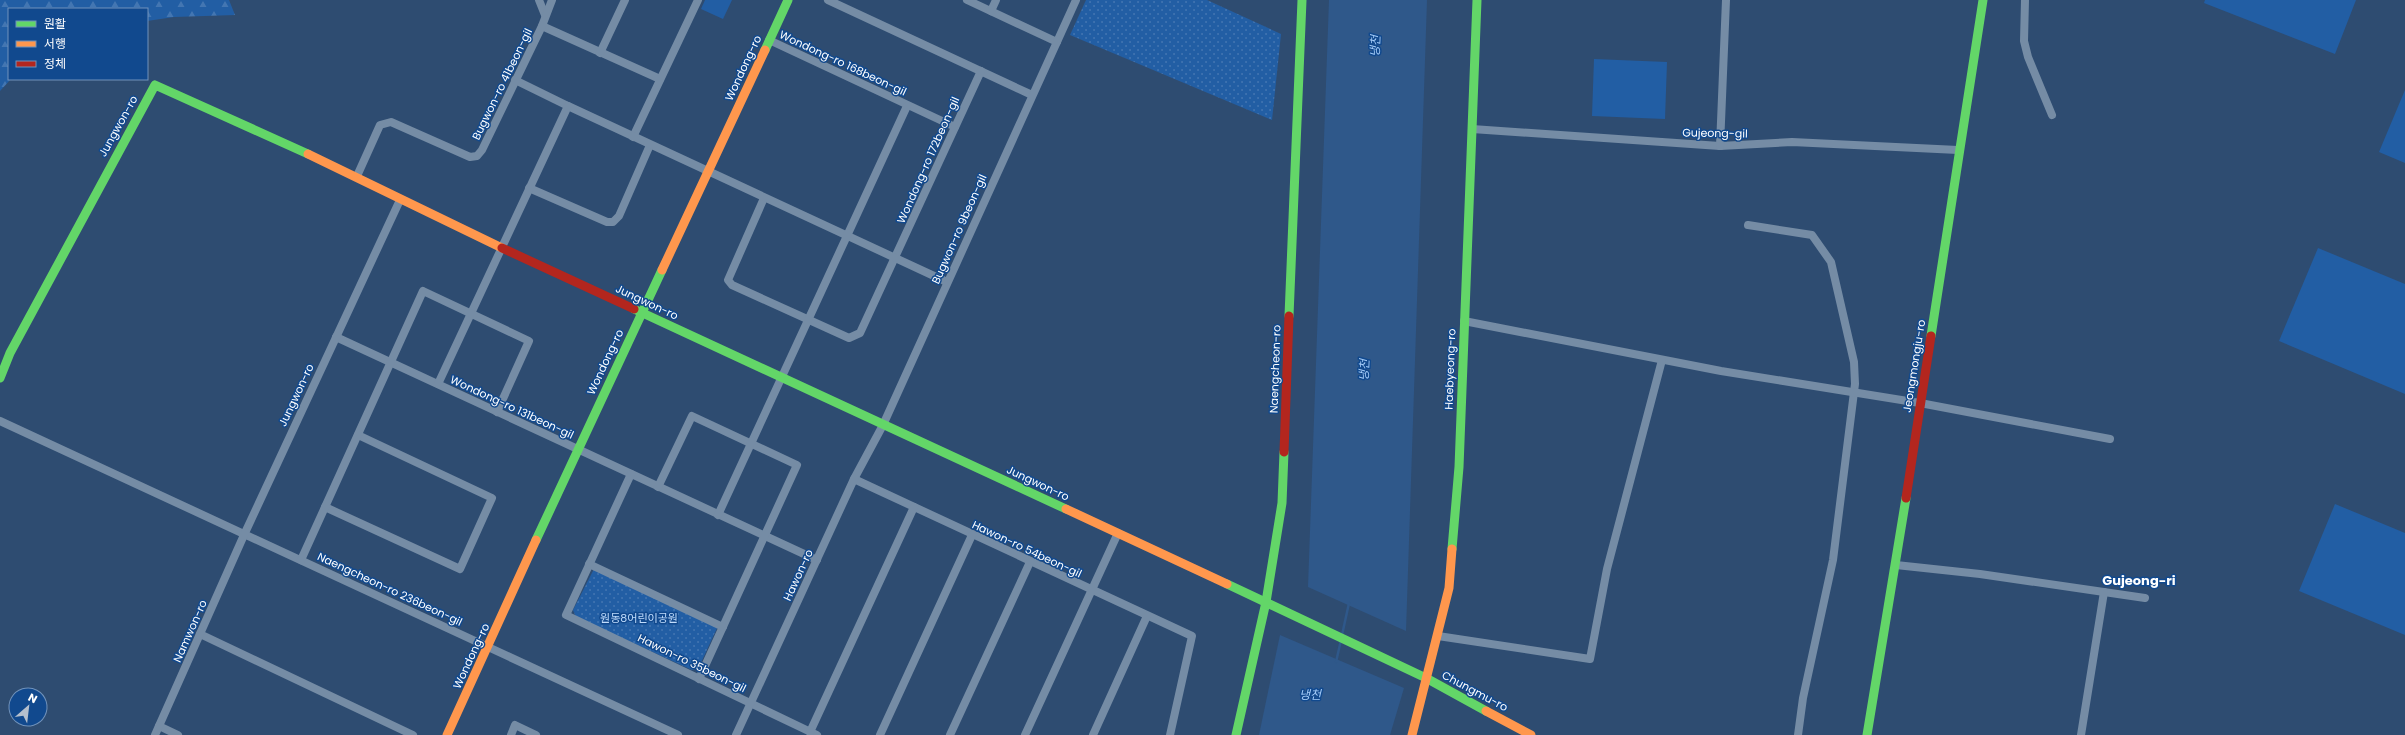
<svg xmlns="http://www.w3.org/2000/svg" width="2405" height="735" font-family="Poppins,'Noto Sans KR',sans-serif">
<defs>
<pattern id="grass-dots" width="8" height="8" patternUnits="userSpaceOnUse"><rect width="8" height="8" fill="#225ea4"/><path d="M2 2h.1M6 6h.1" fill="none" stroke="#4376b2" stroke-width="1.8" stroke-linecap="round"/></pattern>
<pattern id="forest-firs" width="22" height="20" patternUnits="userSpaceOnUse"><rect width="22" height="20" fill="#225ea4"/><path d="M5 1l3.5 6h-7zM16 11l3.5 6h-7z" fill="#4376b2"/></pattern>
</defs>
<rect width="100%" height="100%" fill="#2e4c71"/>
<g fill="url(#grass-dots)">
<path d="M1086,0h121l74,34 -9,86 -202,-85z"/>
<path d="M594,569l124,57 -19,41 -7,3 -116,-53 -3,-7z"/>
</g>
<path fill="url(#forest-firs)" d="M0,0h229l6,15 -61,2 -27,4v-12h-138v70h2l-11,12z"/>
<g fill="#225ea4">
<path d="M705,0h27l-9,19 -22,-10z"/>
<path d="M2205,0h151l-21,54 -131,-51z"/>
<path d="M1594,59l73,3 -2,57 -73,-3z"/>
<path d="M2405,90v73l-26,-11z"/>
<path d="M2318,248l87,36v110l-126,-53z"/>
<path d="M2335,504l70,29v102l-106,-44z"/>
</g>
<g fill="#2f588a">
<path d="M1329,0h98l-21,631 -98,-44z"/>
<path d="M1280,635l124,53 -14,47h-131z"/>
</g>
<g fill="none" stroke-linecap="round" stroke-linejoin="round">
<g stroke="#2f588a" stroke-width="2.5">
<path d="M1342,635l7,-32"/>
<path d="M1336,662l5,-22"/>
</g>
<g stroke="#758ca5" stroke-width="8">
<path d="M539,0l6,15"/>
<path d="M828,0l204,95"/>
<path d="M967,0l90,42"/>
<path d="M2025,0l-1,41 4,16 24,58"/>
<path d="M991,11l5,-11"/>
<path d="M542,26l118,53"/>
<path d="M769,40l186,87"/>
<path d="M600,53l25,-53"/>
<path d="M515,80l53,26"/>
<path d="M1472,129l248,17 72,-4 166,8"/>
<path d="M633,137l65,-137"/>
<path d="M1720,146l6,-146"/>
<path d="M357,176l23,-51 11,-3 79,35 7,-1 5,-6 60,-124 10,-26"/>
<path d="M529,188l78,34h6l6,-6 31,-71"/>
<path d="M764,198l-36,82 4,5 117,53 11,-5 121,-262"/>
<path d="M1748,225l64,10 19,27 23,100 1,22 -22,176 -30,138 -5,37"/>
<path d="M1464,321l257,50 199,32 190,36"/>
<path d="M336,337l481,223"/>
<path d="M438,384l130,-278 379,176"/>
<path d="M0,421l678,314"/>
<path d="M631,474l-65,141 251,120"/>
<path d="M854,479l338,157 -22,99"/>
<path d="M658,487l34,-71 105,49 -98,214"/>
<path d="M325,507l135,62 32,-71 -134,-63"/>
<path d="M718,515l189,-409"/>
<path d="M301,560l122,-269 106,50 -32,71"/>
<path d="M589,564l134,63"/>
<path d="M1896,565l84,9 165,24"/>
<path d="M200,634l213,101"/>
<path d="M1438,636l152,23 17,-90 55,-209"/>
<path d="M159,726l19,9"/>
<path d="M810,732l104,-225"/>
<path d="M155,735l89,-200 156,-335"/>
<path d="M511,735l4,-10 21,10"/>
<path d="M736,735l118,-256 29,-54 193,-425"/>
<path d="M880,735l92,-200"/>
<path d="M950,735l80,-173"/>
<path d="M1025,735l93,-202"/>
<path d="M1093,735l54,-119"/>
<path d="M2081,735l23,-143"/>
</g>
<g stroke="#63d668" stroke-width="9">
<path d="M765,50l23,-50"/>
<path d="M634,309l432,200"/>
<path d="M1289,316l13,-316"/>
<path d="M1931,336l52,-336"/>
<path d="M0,378l10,-25 145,-268 153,69"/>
<path d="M536,540l126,-270"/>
<path d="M1452,549l7,-82 18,-467"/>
<path d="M1227,584l199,94 60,33"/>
<path d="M1236,735l30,-133 16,-99 2,-51"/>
<path d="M1867,735l39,-237"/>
</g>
<g stroke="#ff974d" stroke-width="9">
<path d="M308,154l194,94"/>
<path d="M662,270l103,-220"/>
<path d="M1066,509l161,75"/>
<path d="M1486,711l45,24"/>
<path d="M447,735l89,-195"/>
<path d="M1412,735l37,-147 3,-39"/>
</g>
<g stroke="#b3261e" stroke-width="9">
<path d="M502,248l132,61"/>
<path d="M1284,452l5,-136"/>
<path d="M1906,498l25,-162"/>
</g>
</g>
<g text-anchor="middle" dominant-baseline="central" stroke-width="3" stroke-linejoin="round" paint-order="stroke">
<g font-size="11" fill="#fff" stroke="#11498e">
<text transform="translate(843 63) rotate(25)">Wondong-ro 168beon-gil</text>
<text transform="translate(743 68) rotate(-65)">Wondong-ro</text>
<text transform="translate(502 84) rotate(-64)">Bugwon-ro 41beon-gil</text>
<text transform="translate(118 126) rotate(-61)">Jungwon-ro</text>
<text transform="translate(1715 133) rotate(1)">Gujeong-gil</text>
<text transform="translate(928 160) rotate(-66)">Wondong-ro 172beon-gil</text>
<text transform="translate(959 229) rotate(-66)">Bugwon-ro 9beon-gil</text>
<text transform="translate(647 302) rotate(25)">Jungwon-ro</text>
<text transform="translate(605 362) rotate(-65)">Wondong-ro</text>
<text transform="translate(1914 366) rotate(-81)">Jeongmongju-ro</text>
<text transform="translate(1275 369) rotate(-88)">Naengcheon-ro</text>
<text transform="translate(1450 369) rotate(-88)">Haebyeong-ro</text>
<text transform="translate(296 395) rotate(-65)">Jungwon-ro</text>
<text transform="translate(512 407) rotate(25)">Wondong-ro 131beon-gil</text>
<text transform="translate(1038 483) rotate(25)">Jungwon-ro</text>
<text transform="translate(1027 549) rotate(25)">Hawon-ro 54beon-gil</text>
<text transform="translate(798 575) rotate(-65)">Hawon-ro</text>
<text transform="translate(390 589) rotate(25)">Naengcheon-ro 236beon-gil</text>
<text transform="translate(190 631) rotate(-66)">Namwon-ro</text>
<text transform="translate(471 656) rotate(-65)">Wondong-ro</text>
<text transform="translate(692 663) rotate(26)">Hawon-ro 35beon-gil</text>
<text transform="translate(1475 691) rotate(28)">Chungmu-ro</text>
</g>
<g font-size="11" fill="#c1ddfd" stroke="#11498e">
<text x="639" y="618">원동8어린이공원</text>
</g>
<g font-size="12" font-style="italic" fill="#a6cdf9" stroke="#11498e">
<text transform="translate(1375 46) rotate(-88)">냉천</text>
<text transform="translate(1364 370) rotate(-88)">냉천</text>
<text x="1310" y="694">냉천</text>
</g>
<g font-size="13" font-weight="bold" fill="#fff" stroke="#11498e">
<text x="2139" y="580">Gujeong-ri</text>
</g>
</g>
<rect x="8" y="8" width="140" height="72" fill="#11498e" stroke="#7092bb"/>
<rect x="16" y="21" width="20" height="6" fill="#63d668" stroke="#7092bb"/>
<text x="44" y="28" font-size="12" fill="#ffffff">원활</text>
<rect x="16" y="41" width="20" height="6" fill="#ff974d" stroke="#7092bb"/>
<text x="44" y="48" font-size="12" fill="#ffffff">서행</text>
<rect x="16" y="61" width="20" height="6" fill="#b3261e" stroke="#7092bb"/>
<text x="44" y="68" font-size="12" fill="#ffffff">정체</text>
<g transform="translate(28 707) rotate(28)"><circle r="19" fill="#11498e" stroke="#7092bb"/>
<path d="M0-3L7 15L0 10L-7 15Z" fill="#b6c0cd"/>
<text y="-6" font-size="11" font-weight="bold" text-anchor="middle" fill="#ffffff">N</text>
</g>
</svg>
